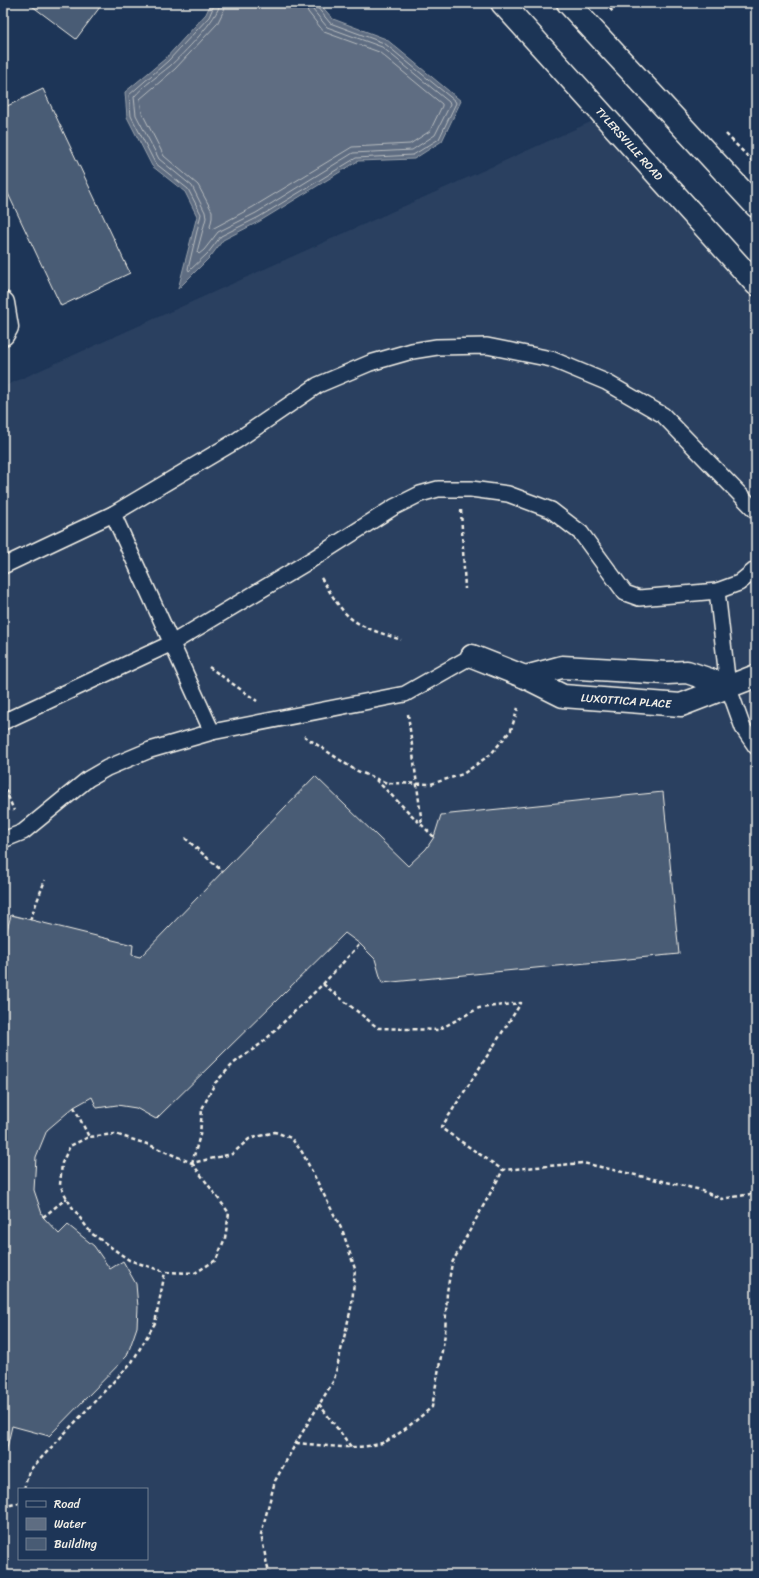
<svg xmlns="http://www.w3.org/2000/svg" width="759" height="1578" font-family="Sriracha,sans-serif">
<rect width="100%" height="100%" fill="#1d3557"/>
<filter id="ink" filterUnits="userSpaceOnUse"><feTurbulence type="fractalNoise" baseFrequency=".025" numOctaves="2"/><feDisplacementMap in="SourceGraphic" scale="8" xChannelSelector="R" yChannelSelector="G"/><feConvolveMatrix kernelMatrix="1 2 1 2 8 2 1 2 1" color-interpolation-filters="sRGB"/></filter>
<g filter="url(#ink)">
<path fill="#2a4060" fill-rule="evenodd" d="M604,116l152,168v1291h-753v-1188zM19,1489h128v70h-128z"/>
<path fill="#5e6d82" stroke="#9aa2ab" d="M211,3h108l14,16 53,20 75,62 -19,40 -28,18 -56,2 -98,60 -37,19 -12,16 -33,33 19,-73 -12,-24 -33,-26 -25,-49 -2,-25 40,-33 41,-45z"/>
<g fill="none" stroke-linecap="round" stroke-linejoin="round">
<g stroke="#b8bcbf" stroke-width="1">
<path d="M215,3l-6,14 -41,44 -39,34 2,21 24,47 33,26 13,25 -13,55 1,2 19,-18 13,-17 38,-19 97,-59 57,-3 26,-16 17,-36 -1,-2 -71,-58 -54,-20 -13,-16 -1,-4"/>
<path d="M220,3c-1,15 -38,52 -50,63 -12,10 -26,19 -36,31l2,18 23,44 33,27 13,26 1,6 -9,34 2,2 5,-4 14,-18 38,-19 97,-60 59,-3 23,-15 15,-30 -1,-3 -67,-55 -55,-20 -14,-17 -2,-7"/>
<path d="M226,3l-2,7 -7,14 -42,45 -35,30 2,14 22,43 34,29 14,26v7l-2,9 2,2 41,-22 99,-60 58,-3 20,-13 12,-25v-2l-63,-52 -55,-20 -16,-20 -3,-9"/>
</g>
</g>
<g fill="#485b74" stroke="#f4f1e8">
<path d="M28,3h75l-27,36z"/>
<path d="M43,89l87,184 -69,33 -58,-123v-75z"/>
<path d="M315,776l93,90 18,-17 8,-12 7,-22 222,-23 16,162 -297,29 -7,-24 -15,-15 -15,-11 -189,186 -20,-11 -19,-3 -20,3 -5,-11 -18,10 -27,23 -11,27 -2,33 9,27 16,17 9,-9 26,21 16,23 13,-8 13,23 2,23 -1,20 -10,29 -78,80 -37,-10 -6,26 -3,-1v-506l8,-30 122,30 -1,10 8,2z"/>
</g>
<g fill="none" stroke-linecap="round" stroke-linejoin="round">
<g stroke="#f4f1e8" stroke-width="18">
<g id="service">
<path d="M113,514l99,218"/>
<path d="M3,566l110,-52 123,-73 82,-56 52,-22 42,-12 25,-4 50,-1 64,13 55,23 57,33 93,96"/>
<path d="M717,591l11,95 15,42 13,19"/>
<path d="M3,722l169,-79 139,-83 83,-53 26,-13 18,-5h33l37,5 43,16 30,23 44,60 14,5 78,-7 22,-8 17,-14"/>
<path d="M3,840l20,-8 65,-53 19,-11 43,-18 62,-18 193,-38 67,-38"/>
</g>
</g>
<g stroke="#f4f1e8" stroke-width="25">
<g id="minor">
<path d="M3,303l4,24 -4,7"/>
<path d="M472,656l53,21 38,19 118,9 75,-29"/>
<path d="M525,677l37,-10 105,6 20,-1 41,14"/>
</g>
</g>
<g stroke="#f4f1e8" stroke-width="25">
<g id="secondary">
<path d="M502,3l254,281"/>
<path d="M568,3l188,203"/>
</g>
</g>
<g stroke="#f4f1e8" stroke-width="2.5" stroke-dasharray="4 3" stroke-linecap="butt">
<path d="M605,3l9,10"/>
<path d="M726,134l30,31"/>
<path d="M461,510l4,79"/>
<path d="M321,578c9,13 18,32 32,42 14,10 32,14 48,20"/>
<path d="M209,667l48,34"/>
<path d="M408,714l14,111"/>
<path d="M304,736l51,34 32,13 44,1 32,-10 28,-20 20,-24 7,-22"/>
<path d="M376,780l58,57"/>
<path d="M3,783l11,28"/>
<path d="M185,838l37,33"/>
<path d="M30,920l15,-40"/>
<path d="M323,984l55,44 60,2 41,-22 42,-5 -80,125 62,42 80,-7 114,26 25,10 34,-6"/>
<path d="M74,1107l15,30"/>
<path d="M192,1163l37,50 -4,25 -9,22 -21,13 -30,-1 -36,-12 -38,-27 -21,-29 -10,-19 2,-22 8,-17 19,-9 26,-3 32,10 45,19 40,-9 17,-15 26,-7 16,6 11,14 41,80 12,37 -3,35 -18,76 -38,63 -21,38 -14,53 6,31 3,10"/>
<path d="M192,1163l8,-28 2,-26 13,-26 19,-20 28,-20 61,-59 37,-40"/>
<path d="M43,1217l24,-19"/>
<path d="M319,1404l33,44"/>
<path d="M296,1443c28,2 58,8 86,0 14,-5 38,-26 50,-36l13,-73 2,-42 5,-29 51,-93"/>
<path d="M24,1489l5,-18 103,-109 23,-39 10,-51"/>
<path d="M3,1507l16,-4"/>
</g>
<use href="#service" stroke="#1d3557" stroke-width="15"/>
<use href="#minor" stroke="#1d3557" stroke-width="22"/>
<use href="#secondary" stroke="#1d3557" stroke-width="22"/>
</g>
</g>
<g text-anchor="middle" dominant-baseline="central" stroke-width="3" stroke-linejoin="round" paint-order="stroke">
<g font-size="11" fill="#f4f1e8" stroke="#1d3557">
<text transform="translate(629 144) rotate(48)">TYLERSVILLE ROAD</text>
<text transform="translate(626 701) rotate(4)">LUXOTTICA PLACE</text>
</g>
</g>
<rect width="759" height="1578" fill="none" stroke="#1d3557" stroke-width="16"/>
<rect x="8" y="8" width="743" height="1562" fill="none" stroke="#f4f1e8" stroke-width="1.5" filter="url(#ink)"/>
<rect x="18" y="1488" width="130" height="72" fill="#1d3557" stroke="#738091"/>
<rect x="26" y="1501" width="20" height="6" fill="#1d3557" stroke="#738091"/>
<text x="54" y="1508" font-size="12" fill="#f4f1e8">Road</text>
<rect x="26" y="1518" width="20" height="12" fill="#5e6d82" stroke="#738091"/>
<text x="54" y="1528" font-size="12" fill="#f4f1e8">Water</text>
<rect x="26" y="1538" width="20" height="12" fill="#485b74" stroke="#738091"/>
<text x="54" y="1548" font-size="12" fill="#f4f1e8">Building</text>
</svg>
